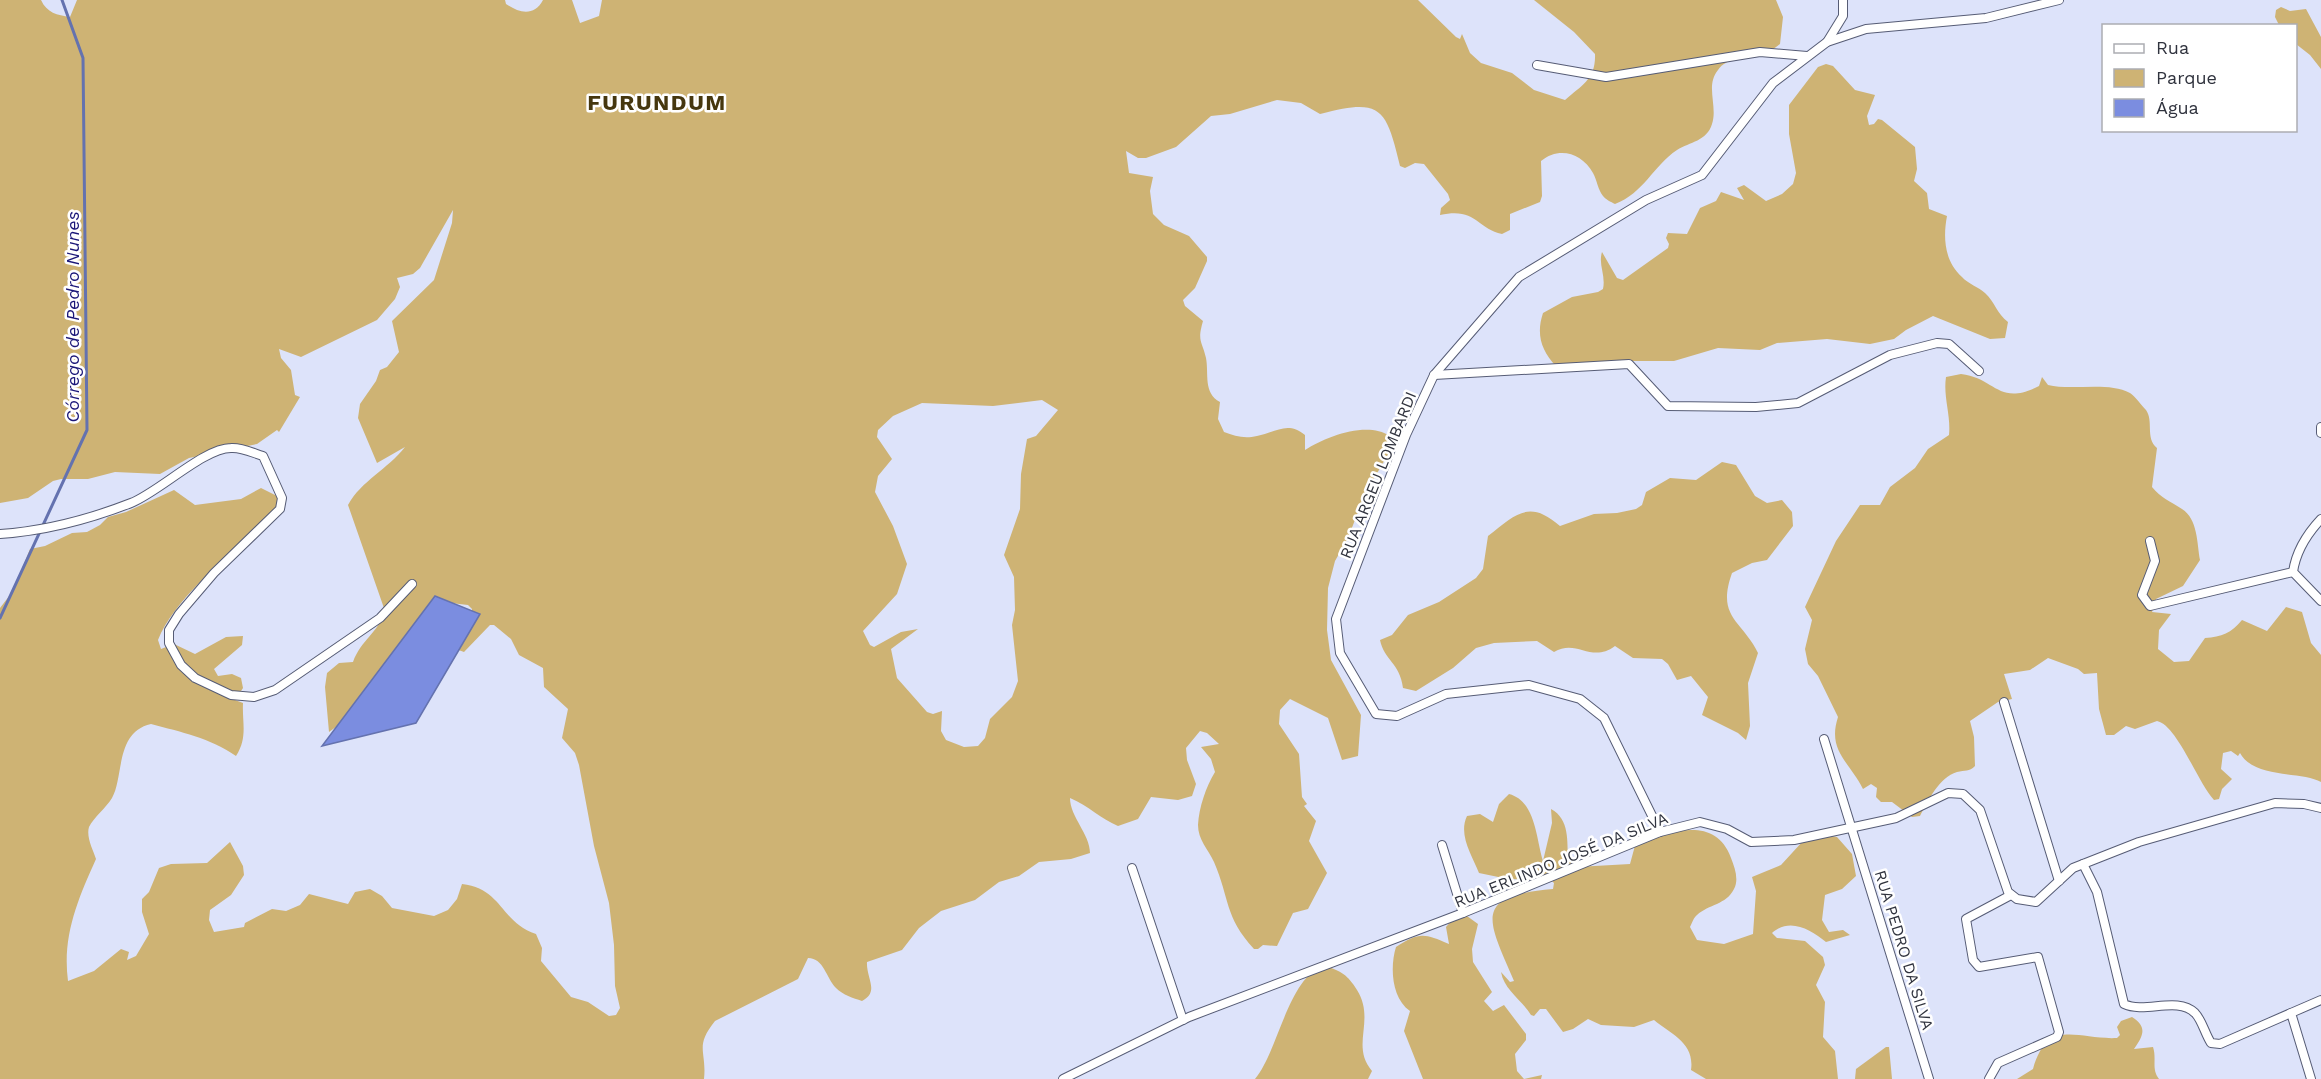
<svg xmlns="http://www.w3.org/2000/svg" width="2321" height="1079" font-family="'Work Sans',sans-serif">
<rect width="100%" height="100%" fill="#dde3fa"/>
<g fill="#ceb374" fill-rule="evenodd">
<path d="M0,0h41c6,13 16,15 29,17l7,-17h428l1,4c13,9 28,13 37,-4h29l8,23 19,-7 3,-16h816l38,37 4,2 2,-5 8,19 11,10 31,10 22,17 31,10c17,-15 31,-21 30,-46l-21,-22 -40,-32h242l7,17 -3,27c-8,6 -14,11 -24,13 -14,3 -29,0 -38,13 -13,16 0,36 -6,54 -5,17 -22,18 -35,26 -24,16 -33,43 -62,54 -4,-2 -10,-5 -12,-8 -5,-6 -6,-16 -10,-23 -11,-20 -34,-27 -52,-12l1,35 -2,6 -30,12v16l-8,4c-26,-6 -26,-27 -62,-19l1,-7 9,-8 -2,-6 -24,-30 -9,-1 -10,5 -5,-2c-14,-59 -19,-68 -80,-52l-19,-11 -24,-3 -47,14 -19,2 -35,31 -30,11h-8l-12,-7 3,22 24,4 -3,14 3,23 11,11 25,11 18,21v4l-12,27 -12,12 2,6 18,15c-6,21 -1,19 3,37 3,16 -3,35 14,44l-2,17 6,13c11,4 20,7 33,4 18,-3 30,-16 48,-1v15c22,-14 62,-29 85,-14v15l-25,43 -17,44 -13,23 -7,27 -1,42 4,30 30,55 -3,41 -16,4 -14,-42 -38,-19 -10,11 -1,14 20,30 3,43 5,7 -3,2 12,15 -7,20 18,32 -19,36 -15,4 -16,33 -14,-1 -5,4h-4c-30,-33 -24,-50 -40,-87 -6,-13 -16,-22 -16,-37 1,-18 8,-38 17,-53l-4,-13 -10,-12 18,-3 -12,-11 -7,-2 -14,17 1,12 9,24 -4,12 -14,4 -27,-3 -13,22 -20,7c-17,-7 -29,-20 -48,-28 0,19 20,36 20,55l-19,6 -32,3 -20,14 -20,6 -24,18 -34,11 -22,17 -17,22 -35,12c-1,16 13,30 -5,39 -9,-3 -19,-6 -26,-13 -10,-10 -12,-30 -28,-30l-10,21 -83,42c-21,26 -8,30 -11,58h-704v-471l13,-17 17,-42 15,-3 27,-13 15,-1 13,-7 8,-8 18,-5 48,-22 21,15 46,-6 20,-11 20,10 4,9c-6,12 -21,18 -31,26 -32,27 -81,69 -96,107l3,9 13,-5 21,10 31,-17 17,-1 -1,9 -28,24 4,7 14,-2 9,4 2,10 -8,12 8,3c-1,20 5,34 -7,53 -26,-18 -55,-24 -85,-32 -36,8 -27,53 -39,74 -6,10 -18,19 -23,29 -3,10 4,23 7,32 -18,40 -34,77 -28,122l26,-10 27,-22 8,3 -2,8 9,-4 13,-22 -7,-22v-13l7,-7 10,-24 12,-4 36,-1 23,-21 13,24 1,9 -13,20 -21,15 -1,10 5,12 30,-5 1,-4 27,-14 14,2 14,-6 9,-11 39,10 7,-12 15,-3 12,7 10,12 42,8 14,-6 9,-11 5,-15c41,5 38,38 74,50l6,14 -1,13 30,36 17,5 21,14 7,-1 4,-7 -5,-22 -1,-41 -5,-42 -15,-57 -15,-81 -4,-12 -13,-15 6,-29 -24,-22 -1,-19 -24,-13 -8,-16 -17,-14h-4l-26,27 -11,-4 19,-33v-6l-4,-4 -17,-2 -111,121 -11,8 -4,-45 2,-14 12,-10 14,-1c8,-22 25,-29 32,-51l-37,-106c13,-24 40,-36 57,-58l-28,16 -19,-45 2,-14 16,-23 4,-11 7,-3 12,-15 -7,-31 42,-41 18,-57 1,-13 -33,58 -7,6 -16,4 3,9 -5,12 -18,21 -76,37 -22,-8 2,9 10,12 4,25 5,2 -21,35 -2,-2 -20,14 -68,14 -29,16 -45,-2 -27,7h-27l-8,2 -25,17 -28,5zM1042,400l16,10 -22,26 -9,3 -6,35 -1,35 -16,46 10,22 1,33 -3,15 6,56 -6,16 -22,22 -5,19 -7,8 -14,1 -18,-7 -5,-9 1,-20 -9,3 -6,-2 -30,-34 -6,-29 27,-20 -17,3 -27,15 -4,-2 -7,-14 34,-37 10,-30 -14,-38 -18,-34 3,-16 14,-17 -15,-22 1,-7 15,-14 29,-13 71,3z"/>
<path d="M2281,7l9,4 16,-2 15,28v32l-11,-14 -14,-11v-18l-17,-1 -4,-8 1,-7z"/>
<path d="M1826,64l7,2 22,24 20,5 -8,21 2,9 5,-1 4,-5 4,1 33,27 2,22 -3,12 13,12 2,16 18,7c-4,21 -3,45 15,61 6,7 17,10 23,16 10,9 12,21 23,29l-3,16 -15,1 -57,-23 -27,14 -12,9 -24,5 -43,-5 -50,4 -17,7 -42,-2 -44,13h-42l-10,4 -66,1c-15,-16 -20,-32 -13,-53l29,-16 26,-5 5,-3c3,-14 -5,-24 -1,-37l15,26 6,2 45,-32 1,-4 -3,-6 2,-5 19,1 13,-26 16,-7 5,-9 23,8 -7,-12 7,-3 22,16 16,-7 11,-10 3,-11 -7,-39v-29l29,-38z"/>
<path d="M1961,374c35,4 37,33 78,12l3,-9 6,8c24,6 60,-4 82,8 4,2 12,13 16,17 8,11 -1,28 11,38l-5,39c9,11 18,14 30,22 16,10 15,35 18,51l-17,26 -27,13 -4,13 19,2 -12,16 -1,19 16,13 15,-1 16,-23c17,-1 26,-5 37,-18l25,11 19,-24 16,5 9,31 10,12v127c-18,-11 -67,-3 -81,-29l-2,3 -7,-5 -8,2 -2,16 11,10 -10,10 -3,10 -5,1c-16,-17 -37,-75 -57,-79l-22,8 -9,-3 -12,9h-8l-7,-26 -2,-36 -13,1 -6,-5 -30,-11 -18,12 -26,4 8,25 -14,3 -28,19 4,16 1,29c-6,6 -10,4 -18,6 -18,5 -29,29 -37,44l-8,1 -20,-15h-11l-5,-5 1,-9 -6,-4 -8,5c-14,-28 -36,-38 -25,-72l-20,-41 -10,-12 -3,-15 7,-29 -7,-13 31,-66 24,-36h20l10,-18 25,-19 13,-19 21,-14c2,-20 -6,-38 -3,-58z"/>
<path d="M1722,462l14,3 19,31 12,7 15,-3 10,12 1,14 -26,34 -15,3 -20,10c-16,45 10,47 26,80l-10,30 2,43 -4,14 -8,-7 -36,-18 6,-18 -17,-21 -14,4 -9,-16 -6,-5 -29,-1 -18,-12c-24,18 -38,-8 -61,6l-17,-11 -43,2 -18,5 -23,20 -37,23 -13,-3c-3,-25 -19,-28 -23,-48l12,-5 16,-20 31,-13 37,-24 7,-9 5,-33c28,-22 41,-37 72,-10l34,-12 23,-1 19,-4 6,-4 4,-13 24,-14 26,2z"/>
<path d="M1509,794c27,7 27,45 34,67l9,-38 -1,-14c19,10 16,33 17,51l9,7 53,-3 6,-22c34,-9 79,-28 95,16 4,10 8,22 3,31 -8,16 -25,15 -37,26 -3,2 -5,8 -7,12l7,13 27,4 29,-10 3,-43 -4,-14 29,-12 22,-24 22,-6 12,2 15,17 4,22 -14,13 -17,6 -3,25 7,12 14,-2 7,5 -24,7c-15,-12 -36,-25 -54,-9l5,5 28,3 18,16 2,8 -9,20 9,17 -2,35 12,14 3,28h-132l-15,-9c4,-27 -20,-36 -37,-50l-20,7 -33,-2 -13,-6 -15,10 -10,3 -17,-23h-6l-6,7 -3,-1c-9,-15 -27,-25 -30,-43l9,10 4,-1c-26,-61 -43,-85 39,-92l1,-6 -3,-3 -43,-1 -29,-6c-7,-18 -21,-38 -12,-57l13,-2 13,8 6,-18z"/>
<path d="M1460,911l18,13 -6,25 1,13 19,30 -8,9 9,10 11,-6 22,29v6l-11,14 2,17 7,8 18,-4 -1,4h-118l-19,-48 6,-20c-19,-13 -20,-45 -14,-64 23,-15 28,-14 53,-3l-3,-17z"/>
<path d="M1325,966c16,5 23,9 32,24 19,31 -7,55 15,81l-4,8h-113c23,-27 34,-105 70,-113z"/>
<path d="M2132,1017c16,10 11,19 2,32l19,-2c4,12 -2,22 6,32h-142l16,-10c15,-52 44,-29 84,-31l3,-3 -3,-8 4,-6z"/>
<path d="M1886,1047h3l3,32h-37l1,-10z"/>
</g>
<path fill="#7b8de0" stroke="#6472af" stroke-width="1.5" d="M435,596l45,18 -64,109 -94,23z"/>
<g fill="none" stroke-linecap="round" stroke-linejoin="round">
<path stroke="#6472af" stroke-width="3" d="M0,618l87,-188 -4,-372 -21,-58"/>
<g stroke="#565c75" stroke-width="10">
<g id="street">
<path d="M1827,42l16,-26v-16"/>
<path d="M1537,65l69,12 154,-25 47,4"/>
<path d="M1434,375l195,-11 39,42 88,1 42,-4 92,-48 47,-12 12,1 30,27"/>
<path d="M2321,427v6"/>
<path d="M2321,519c-15,16 -25,32 -28,53l28,29"/>
<path d="M0,534c44,-3 90,-15 131,-31 28,-11 73,-55 100,-55 10,-1 22,5 32,8l19,42 -2,11 -66,64 -35,41 -10,16v13l12,22 14,13 36,17 23,2 21,-7 105,-72 32,-34"/>
<path d="M2150,541l5,20 -13,34 8,11 143,-34"/>
<path d="M2004,702l55,179"/>
<path d="M1824,739l105,340"/>
<path d="M1660,832l-56,-114 -24,-19 -51,-14 -83,9 -49,22 -21,-2 -36,-61 -4,-34 70,-184 28,-60 85,-98 127,-77 56,-25 71,-92 54,-41 39,-13 120,-11 73,-18"/>
<path d="M1442,845l21,68"/>
<path d="M2083,864l14,28 27,112c21,10 53,-8 71,9 7,7 10,21 16,30l9,1 71,-31"/>
<path d="M1132,868l51,152"/>
<path d="M1063,1079l126,-62 274,-104 197,-81 40,-10 27,7 24,13 43,-2 102,-22 52,-25 15,1 17,16 28,82 9,7 19,3 37,-34 66,-26 136,-39 29,1 17,4"/>
<path d="M1989,1079l9,-16 59,-26 2,-5 -21,-75 -59,10 -6,-7 -7,-41 45,-24"/>
<path d="M2311,1079l-20,-66 30,-13"/>
</g>
</g>
<use href="#street" stroke="#fff" stroke-width="8"/>
</g>
<g text-anchor="middle" dominant-baseline="central" stroke-width="5" stroke-linejoin="round" paint-order="stroke">
<g font-size="16" fill="#30333e" stroke="#fff">
<text transform="translate(1378 475) rotate(-68)">RUA ARGEU LOMBARDI</text>
<text transform="translate(1561 860) rotate(-22)">RUA ERLINDO JOSÉ DA SILVA</text>
<text transform="translate(1904 950) rotate(73)">RUA PEDRO DA SILVA</text>
</g>
<g font-size="18" font-style="italic" fill="#1b1778" stroke="#fff">
<text transform="translate(72 317) rotate(-90)">Córrego de Pedro Nunes</text>
</g>
<g font-size="22" font-weight="bold" letter-spacing="1.5" fill="#46370e" stroke="#fff">
<text x="657" y="102">FURUNDUM</text>
</g>
</g>
<rect x="2102" y="24" width="195" height="108" fill="#ffffff" stroke="#acadb2" stroke-width="1.5"/>
<rect x="2114" y="44" width="30" height="9" fill="#ffffff" stroke="#acadb2" stroke-width="1.5"/>
<text x="2156" y="54" font-size="18" fill="#30333e">Rua</text>
<rect x="2114" y="69" width="30" height="18" fill="#ceb374" stroke="#acadb2" stroke-width="1.5"/>
<text x="2156" y="84" font-size="18" fill="#30333e">Parque</text>
<rect x="2114" y="99" width="30" height="18" fill="#7b8de0" stroke="#acadb2" stroke-width="1.5"/>
<text x="2156" y="114" font-size="18" fill="#30333e">Água</text>
</svg>
